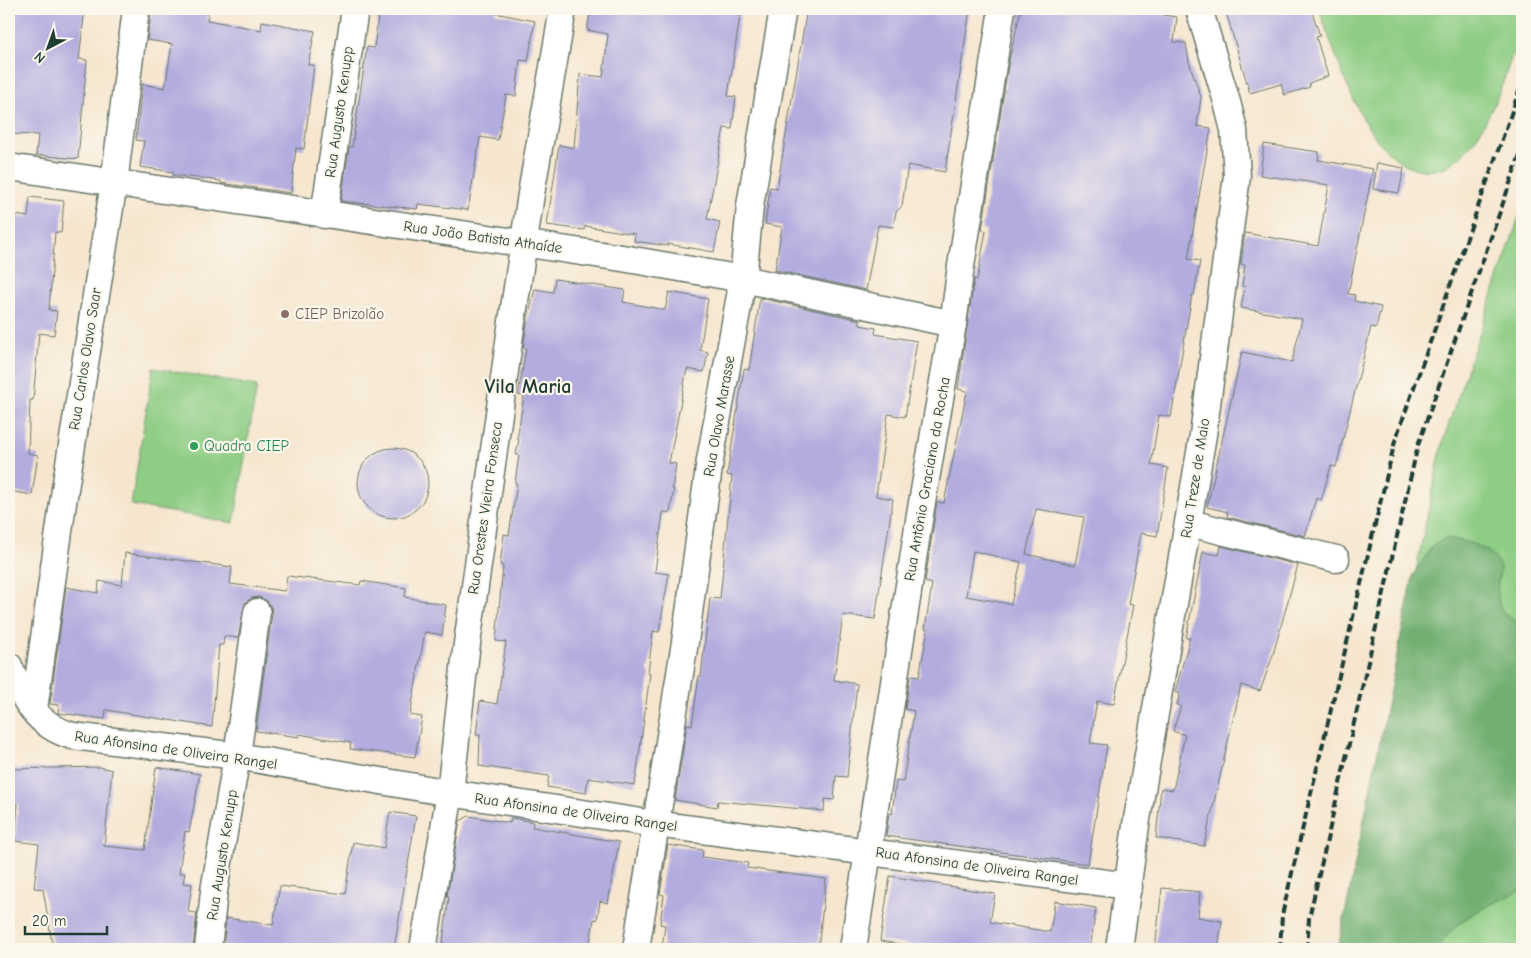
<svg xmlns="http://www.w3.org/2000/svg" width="1531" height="958" font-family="'Comic Neue',sans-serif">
<rect width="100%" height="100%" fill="#fbf7ec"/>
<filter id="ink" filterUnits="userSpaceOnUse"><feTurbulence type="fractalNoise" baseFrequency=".02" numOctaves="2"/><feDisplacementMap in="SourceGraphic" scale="10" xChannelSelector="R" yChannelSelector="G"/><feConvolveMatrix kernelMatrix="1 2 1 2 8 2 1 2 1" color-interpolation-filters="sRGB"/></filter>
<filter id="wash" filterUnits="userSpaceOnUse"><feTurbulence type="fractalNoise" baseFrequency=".0096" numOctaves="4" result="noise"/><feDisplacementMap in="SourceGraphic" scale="20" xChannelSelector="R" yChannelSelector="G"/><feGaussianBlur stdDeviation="1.12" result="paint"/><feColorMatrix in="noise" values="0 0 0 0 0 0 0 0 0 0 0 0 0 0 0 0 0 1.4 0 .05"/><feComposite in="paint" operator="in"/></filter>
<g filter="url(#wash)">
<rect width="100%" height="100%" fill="#f6e6cf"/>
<g fill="#8ecd84" stroke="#56855c">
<path d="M1319,9h203c0,22 -8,41 -15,62 -17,50 -55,138 -119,81 -32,-29 -54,-102 -69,-143z"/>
<path d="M1522,208v741h-184l104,-505z"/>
<path d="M153,368l104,18 -23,137 -103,-18z"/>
</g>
<path fill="#72b072" stroke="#487653" d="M1445,538c18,2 52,9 55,31 0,5 -2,11 -2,16 -2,22 4,31 24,39v266c-29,14 -69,28 -84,59h-100l75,-373 18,-29z"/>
<g id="blocks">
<g fill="#b2acdf" fill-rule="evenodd">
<path d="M9,9h76l-6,50 8,1 -9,99 -42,-4 2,-20 -29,-1z"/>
<path d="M152,9h57l-2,11 54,10 1,-9 53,10 -7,34h6l-10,84 -8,-1 -5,45 -70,-10v-2l-48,-6v-3l-33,-5 4,-26 -8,-1 6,-56 23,4 7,-44 -25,-4z"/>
<path d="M379,9h117l-1,4 40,8 -7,40 -8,-1 -4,36 -10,-1 -8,45 -18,-3 -12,73 -50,-6 -1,5 -76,-8 8,-54h3l15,-100 7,1z"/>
<path d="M591,9h150l-13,87 8,1 -4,32 -8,-1 -17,91 13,3 -6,30 -46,-8v2l-34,-5 1,-7 -50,-8 -1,4 -37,-5 12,-80 15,3 6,-74 23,3 5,-43 -21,-4z"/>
<path d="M807,9h163l-25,163 -37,-7 -6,41 -6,6 -3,15 -15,-2 -12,65 -91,-20 7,-43 -17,-3 5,-37 7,1z"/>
<path d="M1021,9h144l-2,6 14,2 -3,25 12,1 3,19 12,35 -4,29 14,2 -23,131 12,2 -6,34h-2l-21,122 -12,-2 -8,50 17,3 -11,68 -16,-3 -13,71 5,1 -19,99 -17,-3 -7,42 17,2 -19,119 -202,-28 3,-23 3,1 4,-33 7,1 11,-71 -9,-2 5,-33 9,1 9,-48h-3l7,-45 -7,-2 12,-80 7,1 23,-112 -9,-2 16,-110 3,1 9,-49 -4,-1 27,-170zM1036,509l48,8 -9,48 -49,-11zM973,551l48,11 -10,42 -45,-8z"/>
<path d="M1225,9h86l9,27 -4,1 12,39 -19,7 1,4 -26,8 -3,-11 -31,9z"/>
<path d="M1264,144l55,8 -1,8 55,9 -25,125 7,1 -1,6 27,6 -5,21 -5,-1 -35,140 -5,-1 -10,34 -5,-2 -11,38 -78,-19 1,-5 -21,-5 35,-155 50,10 10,-43 -61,-11 4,-21 -3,-1 3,-21 -4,-1 4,-31 73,13 11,-61 -69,-10z"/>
<path d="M1377,163l27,5 -5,25 -26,-4z"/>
<path d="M30,197l34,4 -3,32 -6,-1 -6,78 8,1 -3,24 -15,-2 -6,67h-3l-2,53 10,2 -6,40 -23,-4v-277l19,3z"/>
<path d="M555,279l70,11 -2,12 42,8 4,-18 39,7 -8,51 8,2 -4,20 -17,-3 -18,94 7,1 -4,25h2l-4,24 -7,-1 -8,60 14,2 -10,58 -6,-1 -5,42 2,1 -15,111 -47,-7 -2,15 -39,-6 2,-11 -70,-10 1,-31h-4l4,-34 17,3 9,-62 -10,-1 7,-75 -3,-1 4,-31 5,1 8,-51 -2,-1 4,-28h-3l3,-16h-2l7,-43 -6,-1 8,-47h-3l5,-30 7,-29 18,3z"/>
<path d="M760,298l100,22v5l16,3 -1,6 42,7 -12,76 -17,-3 -12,82 17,3 -18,120 -32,-4 -9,65 23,4 -10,93 -11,-1 -2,24 -9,-1 -1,12 -106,-10 -1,6 -42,-7 12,-76 5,1 7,-49h2l9,-78 10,1 12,-123 -5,-1 17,-106 5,1z"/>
<circle cx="393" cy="483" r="35"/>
<path d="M1221,546l77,19 -26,93 -12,33 -19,-6 -37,161 -48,-8 5,-50 12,2 12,-55 -12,-4 8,-25 -4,-1 3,-11 -5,-2 15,-54h-4l17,-86 16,3z"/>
<path d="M125,553l107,14 -2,17 55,7 2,-15 73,9 1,-4 45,7 -1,9 41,8 -4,30 -17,-3 -15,83 12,2 -7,40 -65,-8 1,-6 -52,-9v3l-43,-6 16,-117 -1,-7 -4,-6 -8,-4 -8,1 -6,5 -7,35 -14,-2 -1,9h-4l-7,82 -106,-17 -1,9 -47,-6 1,-8 -9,-1 16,-117 32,6 1,-12 23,4z"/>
<path d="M100,767l12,3 -8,76 41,4 11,-83 44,7 -11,58 -4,-1 -6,42h6l-2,10 9,1 -4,28 9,1 -4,36h-140l-10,-60 -9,-1 5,-44 -24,-3 3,-38 -9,4v-38z"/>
<path d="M390,812l26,4 -22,133h-171l3,-31 47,7 7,-39 65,8 8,-52 31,6z"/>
<path d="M469,816l41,7 1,-5 22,4 -1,5 87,15 -11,61 -8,-2 -3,19 -3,-1 -5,30h-147l7,-53h-2l13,-75z"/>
<path d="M668,845l35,5 -1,7 46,6 -1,5 79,11 -8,70h-156l3,-24 -5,-1 4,-29 -4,-1z"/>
<path d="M890,876l105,18 -5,28 60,10 5,-31 41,7 -6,41h-157l-53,-8z"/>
<path d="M1162,888l38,4 -2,25 24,4 -4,28h-63z"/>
</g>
</g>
</g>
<g filter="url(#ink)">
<use href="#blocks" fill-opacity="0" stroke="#6a786a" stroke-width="1"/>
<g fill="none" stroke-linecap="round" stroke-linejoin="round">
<g stroke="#6a786a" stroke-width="29">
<g id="street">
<path d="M9,167l613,91 121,21 210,45"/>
<path d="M324,215l31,-206"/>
<path d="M1189,523l147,36"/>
<path d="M9,666c15,33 27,60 64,70l164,20 213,37 205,31 474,62"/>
<path d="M34,709l31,-220 49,-306 22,-174"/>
<path d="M208,949l6,-58 23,-135 20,-144"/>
<path d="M423,949l27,-156 16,-142 44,-316 21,-141 32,-185"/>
<path d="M636,949l49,-307 25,-182 33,-181 7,-73 33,-197"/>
<path d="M853,949l67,-435 33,-190 8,-58 41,-257"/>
<path d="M1119,949l17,-124 67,-390 34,-259 -3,-46 -7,-28 -28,-93"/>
</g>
</g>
<use href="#street" stroke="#fff" stroke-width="26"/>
<g stroke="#1f3d34" stroke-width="4" stroke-dasharray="8 4" stroke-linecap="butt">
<path d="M1280,949l2,-34 113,-474 127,-358"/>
<path d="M1307,949l2,-31 109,-473 104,-296"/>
</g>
</g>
</g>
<circle fill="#8d6e63" stroke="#fbf7ec" stroke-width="2" cx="285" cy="314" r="5"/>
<circle fill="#2e9e5b" stroke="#fbf7ec" stroke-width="2" cx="194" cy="446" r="5"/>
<g text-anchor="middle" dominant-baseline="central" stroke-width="4.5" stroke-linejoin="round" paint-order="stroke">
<g font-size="15" fill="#1f3d34" stroke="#fbf7ec">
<text transform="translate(339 112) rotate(-82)">Rua Augusto Kenupp</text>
<text transform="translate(483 237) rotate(8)">Rua João Batista Athaíde</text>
<text transform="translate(85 359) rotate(-81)">Rua Carlos Olavo Saar</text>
<text transform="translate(719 416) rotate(-80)">Rua Olavo Marasse</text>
<text transform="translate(1195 478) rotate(-81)">Rua Treze de Maio</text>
<text transform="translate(927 479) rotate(-80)">Rua Antônio Graciano da Rocha</text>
<text transform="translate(485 508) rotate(-82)">Rua Orestes Vieira Fonseca</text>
<text transform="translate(176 750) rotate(8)">Rua Afonsina de Oliveira Rangel</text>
<text transform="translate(576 812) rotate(8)">Rua Afonsina de Oliveira Rangel</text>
<text transform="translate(222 855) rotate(-81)">Rua Augusto Kenupp</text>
<text transform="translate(977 866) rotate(8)">Rua Afonsina de Oliveira Rangel</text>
</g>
<g font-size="15" fill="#785e54" stroke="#fbf7ec" text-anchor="start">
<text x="295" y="314">CIEP Brizolão</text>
</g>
<g font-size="15" fill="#27864d" stroke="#fbf7ec" text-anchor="start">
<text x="204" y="446">Quadra CIEP</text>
</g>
<g font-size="20" font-weight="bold" fill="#1f3d34" stroke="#fbf7ec">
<text x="528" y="386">Vila Maria</text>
</g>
</g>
<rect width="1531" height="958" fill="none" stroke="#fbf7ec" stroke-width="30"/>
<g transform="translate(48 48) rotate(221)" stroke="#fbf7ec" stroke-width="4" paint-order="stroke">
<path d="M0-4L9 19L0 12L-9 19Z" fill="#1f3d34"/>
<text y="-8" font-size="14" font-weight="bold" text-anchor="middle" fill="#1f3d34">N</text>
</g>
<path d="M25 926v8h82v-8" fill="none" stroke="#1f3d34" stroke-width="2.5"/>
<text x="32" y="926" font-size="15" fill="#1f3d34" stroke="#fbf7ec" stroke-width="4" paint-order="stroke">20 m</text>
</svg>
